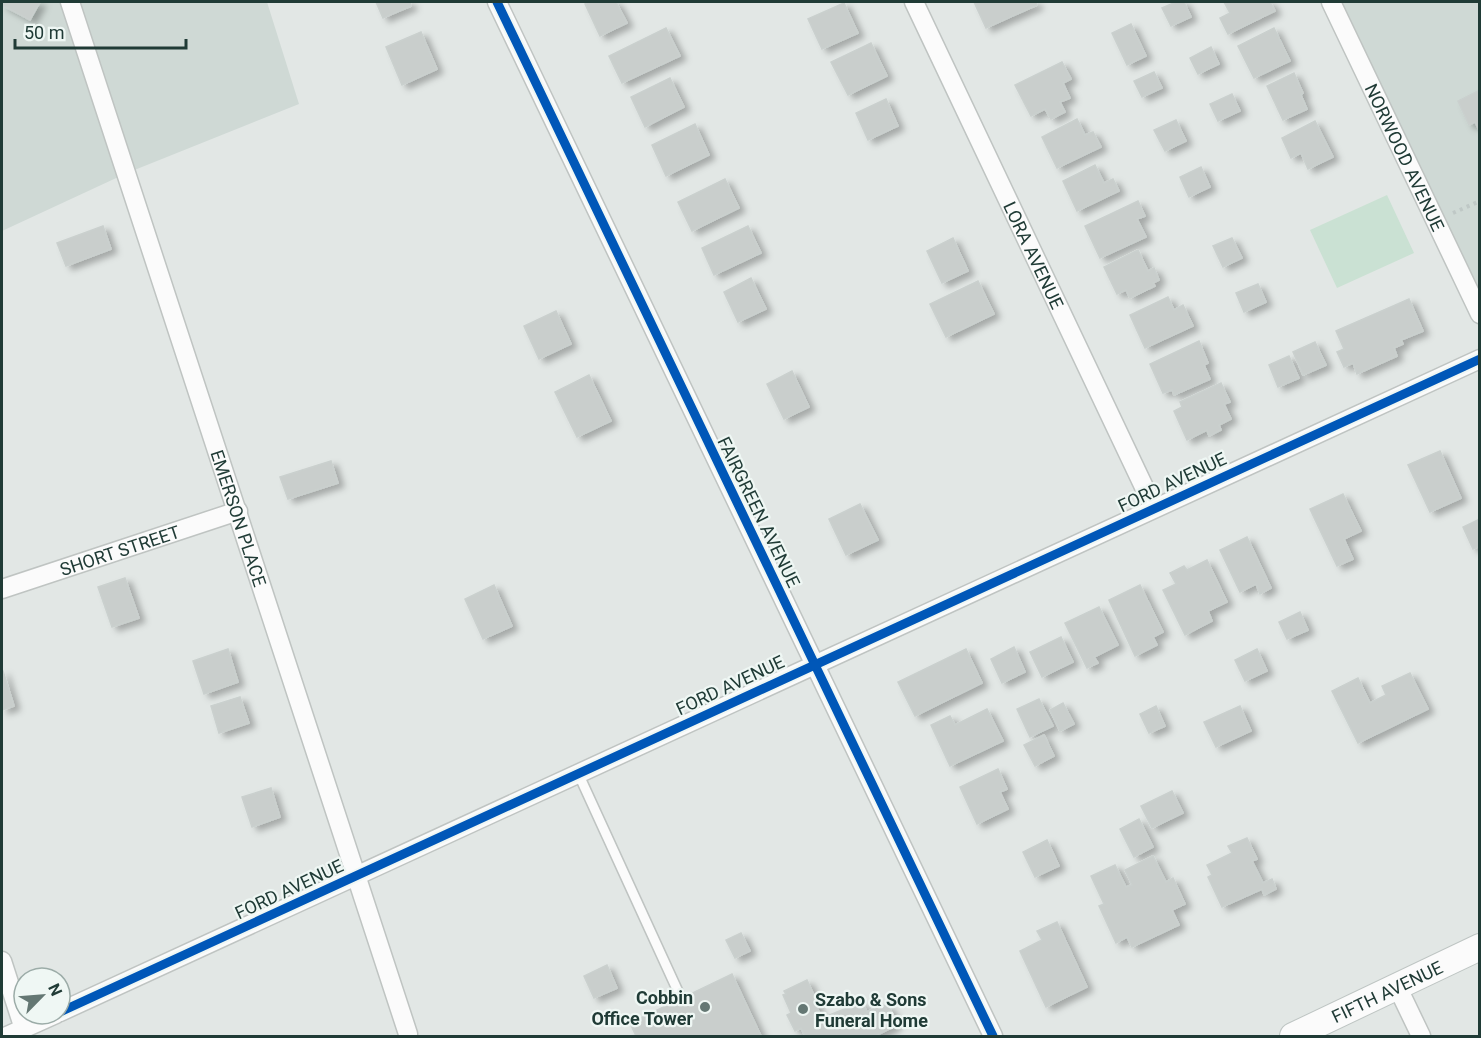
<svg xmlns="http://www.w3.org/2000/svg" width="1481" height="1038" font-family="Roboto,sans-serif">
<defs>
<filter id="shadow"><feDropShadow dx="6" dy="4" stdDeviation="3" flood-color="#0004"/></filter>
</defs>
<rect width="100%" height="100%" fill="#e2e7e5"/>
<g fill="#cfd9d5">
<path d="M2,2h265l32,102 -172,69 -125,58z"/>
<path d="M1331,2h148v313z"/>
</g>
<path fill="#cae1d3" d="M1387,195l27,58 -77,35 -27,-58z"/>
<g fill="#c9cecc" stroke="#cad0ce" stroke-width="1.5" filter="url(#shadow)">
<path d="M2,2h38l-10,18 -28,-15z"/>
<path d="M376,2h34l1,4 -28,12z"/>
<path d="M591,2h25l11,21 -27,13 -15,-32z"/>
<path d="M974,2h62l1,3 -51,23z"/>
<path d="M1176,2h8l7,15 -20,9 -9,-18z"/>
<path d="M1224,2h46l5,9 -47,23 -8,-16 10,-5z"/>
<path d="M844,3l14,30 -36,16 -14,-30z"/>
<path d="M1131,24l15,32 -19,9 -15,-32z"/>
<path d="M666,28l14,28 -58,27 -13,-27z"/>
<path d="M1274,28l16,33 -36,17 -16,-32z"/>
<path d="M421,32l16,37 -35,16 -16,-38z"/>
<path d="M871,43l16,33 -39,19 -17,-33z"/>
<path d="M1211,47l8,17 -21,10 -8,-16z"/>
<path d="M1062,62l9,17 -8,4 7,15 -10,4 5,10 -14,7 -6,-10 -14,7 -16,-31z"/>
<path d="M1154,72l8,16 -20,9 -8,-16z"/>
<path d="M1294,73l9,20 -2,2 6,14 -24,11 -16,-34z"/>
<path d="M670,78l14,29 -39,20 -14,-30z"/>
<path d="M1480,90v42l-5,-10 -6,3 -11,-24z"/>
<path d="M1232,94l8,17 -22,10 -8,-17z"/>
<path d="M886,99l12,27 -30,14 -12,-27z"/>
<path d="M1077,119l8,16 8,-3 8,15 -44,21 -15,-31z"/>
<path d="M1176,120l10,21 -21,10 -11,-21z"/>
<path d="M1315,121l18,36 -25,12 -7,-16 -10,5 -9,-20z"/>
<path d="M695,124l14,31 -43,21 -14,-31z"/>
<path d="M1095,165l9,18 9,-4 6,12 -42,20 -14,-30z"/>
<path d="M1201,167l9,20 -21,10 -9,-20z"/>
<path d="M725,179l14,29 -47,23 -14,-29z"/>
<path d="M1138,201l7,15 -8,3 9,18 -46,21 -15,-32z"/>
<path d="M103,226l8,23 -45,17 -9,-23z"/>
<path d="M748,226l13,27 -47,22 -12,-27z"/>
<path d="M953,238l15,33 -26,12 -15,-32z"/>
<path d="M1232,238l10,20 -19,9 -10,-21z"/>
<path d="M1138,250l10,21 6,-3 5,12 -6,3 2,3 -25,12 -4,-8 -9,4 -13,-27z"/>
<path d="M751,278l15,31 -28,13 -14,-30z"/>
<path d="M978,281l16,33 -48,23 -16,-33z"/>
<path d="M1258,284l8,18 -22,10 -8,-19z"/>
<path d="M1168,297l6,13 9,-5 10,21 -48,22 -15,-33z"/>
<path d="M1409,299l14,32 -22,9 2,4 -9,4 3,8 -40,18 -4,-11 -9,4 -7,-15 7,-3 -8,-18z"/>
<path d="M556,311l15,33 -32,15 -15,-33z"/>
<path d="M1199,341l9,22 -4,2 6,14 -36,16 -2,-5 -9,3 -13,-29z"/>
<path d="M1315,342l11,23 -23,10 -10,-23z"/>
<path d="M1289,356l10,22 -21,9 -9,-22z"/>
<path d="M792,371l17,36 -25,12 -17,-35z"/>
<path d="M589,375l22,46 -34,16 -22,-45z"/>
<path d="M1221,383l9,19 -6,2 7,15 -12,6 2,5 -12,6 -2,-6 -20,10 -13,-29 8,-4 -2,-5z"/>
<path d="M1440,451l21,47 -31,14 -22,-47z"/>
<path d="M331,461l7,22 -50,16 -8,-22z"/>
<path d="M1343,494l18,37 -17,8 9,20 -16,7 -27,-57z"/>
<path d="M860,504l18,36 -32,15 -17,-36z"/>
<path d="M1480,519v27l-7,3 -10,-22z"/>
<path d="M1247,537l24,51 -11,6 -4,-10 -16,8 -20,-42z"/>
<path d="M1207,560l20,42 -19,9 4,10 -27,14 -22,-45 13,-6 -6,-11 14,-7 3,4z"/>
<path d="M125,578l14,40 -27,9 -14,-40z"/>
<path d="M494,585l18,41 -29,13 -18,-40z"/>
<path d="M1140,585l23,47 -10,5 4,8 -22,11 -26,-56z"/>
<path d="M1099,607l19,38 -24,12 4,6 -11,5 -22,-45z"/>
<path d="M1300,612l8,18 -21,9 -8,-17z"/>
<path d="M1061,637l12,25 -31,15 -12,-25z"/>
<path d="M1014,647l11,25 -23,11 -11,-24z"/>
<path d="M228,649l10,33 -34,12 -11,-33z"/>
<path d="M966,649l16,34 -67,33 -17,-34z"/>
<path d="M1257,649l10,22 -22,10 -10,-21z"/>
<path d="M2,671h1l11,35 -12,4z"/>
<path d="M1410,673l18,36 -70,34 -26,-52 26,-13 12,25 16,-8 -4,-9z"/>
<path d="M240,697l9,26 -30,10 -8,-27z"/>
<path d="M1039,699l14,27 -23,11 -13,-28z"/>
<path d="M1063,703l11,21 -14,7 -10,-21z"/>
<path d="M1156,706l9,20 -16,7 -9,-19z"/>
<path d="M1240,706l11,25 -35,16 -12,-25z"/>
<path d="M987,709l16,32 -53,25 -19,-41 19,-9 5,9z"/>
<path d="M1044,735l10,21 -19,10 -11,-21z"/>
<path d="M998,769l9,20 -7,3 8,17 -31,15 -17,-37z"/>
<path d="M271,788l9,29 -28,10 -10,-30z"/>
<path d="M1172,791l11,22 -31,15 -11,-22z"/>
<path d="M1139,819l14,28 -19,10 -14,-28z"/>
<path d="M1247,838l10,21 -5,2 11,22 9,-4 4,10 -12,6 -2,-6 -40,18 -14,-30 4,-2 -5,-10 25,-12 -4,-7z"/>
<path d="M1047,840l12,26 -24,11 -12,-25z"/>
<path d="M1153,856l13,26 7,-4 12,26 -13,6 7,15 -47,22 -5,-10 -11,6 -17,-37 5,-2 -13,-28 24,-11 11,22 6,-2 -7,-15z"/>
<path d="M1057,922l30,65 -41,20 -26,-56 22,-11 -5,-9z"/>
<path d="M741,933l9,18 -15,7 -9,-18z"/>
<path d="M607,965l10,23 -23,10 -10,-22z"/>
<path d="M732,974l29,62h-125l-6,-13z"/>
<path d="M807,980l10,22 -2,1 7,15 40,-16 5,10 15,-7 7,2 7,14 -3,6 -16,8 1,1h-73l-4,-8 -6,3 -8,-16 4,-2 -8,-18 3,-1 -2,-3z"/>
</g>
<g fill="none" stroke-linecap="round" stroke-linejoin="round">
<g stroke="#bfc4c2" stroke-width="12">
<path id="lane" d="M578,773l103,225"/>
</g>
<g stroke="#bfc4c2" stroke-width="21">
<g id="street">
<path id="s1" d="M70,2l338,1032"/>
<path d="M497,2l496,1034"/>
<path id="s2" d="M914,2l240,506"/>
<path id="s3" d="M1331,2l149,312"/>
<path id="s4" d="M2,589l236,-78"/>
<path d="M2,961l22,68"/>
<path d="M1397,986l24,50"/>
<path d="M60,1012l1420,-653"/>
<path d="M7,1036l49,-22"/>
</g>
</g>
<g stroke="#bec5c3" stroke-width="28">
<g id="secondary">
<path id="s5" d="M1293,1036l187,-89"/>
</g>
</g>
<path stroke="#bfc8c6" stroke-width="4" stroke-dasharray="3 4.5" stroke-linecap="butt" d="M1453,213l27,-12"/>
<use href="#lane" stroke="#fbfbfb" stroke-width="9"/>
<use href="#street" stroke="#fbfbfb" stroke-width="18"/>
<use href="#secondary" stroke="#fbfbfb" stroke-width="26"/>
<g stroke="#eff7f4" stroke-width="13">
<g id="cycleway">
<path d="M497,2l496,1034"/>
<path d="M60,1012l1420,-653"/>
</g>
</g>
<use href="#cycleway" stroke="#0057b8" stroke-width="9"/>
</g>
<g fill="#647773" stroke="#eff7f4" stroke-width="2">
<circle cx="705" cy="1007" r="6"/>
<circle cx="803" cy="1009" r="6"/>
</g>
<g text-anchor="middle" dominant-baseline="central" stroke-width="4.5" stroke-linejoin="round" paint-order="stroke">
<g font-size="18" fill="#203b36" stroke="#eff7f4">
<text stroke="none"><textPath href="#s3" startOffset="172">NORWOOD AVENUE</textPath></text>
<text stroke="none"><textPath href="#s2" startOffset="280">LORA AVENUE</textPath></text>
<text transform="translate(1172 482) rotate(-25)">FORD AVENUE</text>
<text transform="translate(759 512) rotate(64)">FAIRGREEN AVENUE</text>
<text stroke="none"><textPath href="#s1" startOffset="543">EMERSON PLACE</textPath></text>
<text stroke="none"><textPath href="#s4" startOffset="124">SHORT STREET</textPath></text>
<text transform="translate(730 685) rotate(-25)">FORD AVENUE</text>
<text transform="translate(289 889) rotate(-25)">FORD AVENUE</text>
<text stroke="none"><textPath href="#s5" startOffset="104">FIFTH AVENUE</textPath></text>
</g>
<g font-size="18" font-weight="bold" fill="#203b36" stroke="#eff7f4" text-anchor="end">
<text x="693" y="997">Cobbin<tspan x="693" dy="21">Office Tower</tspan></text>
<text x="815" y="999" text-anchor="start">Szabo &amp; Sons<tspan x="815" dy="21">Funeral Home</tspan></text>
</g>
</g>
<rect width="1481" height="1038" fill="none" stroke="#203b36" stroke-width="6"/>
<g transform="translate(42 996) rotate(65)"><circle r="28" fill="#eff7f4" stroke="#9caca8" stroke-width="1.5"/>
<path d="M0-4.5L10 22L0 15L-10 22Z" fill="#647773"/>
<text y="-9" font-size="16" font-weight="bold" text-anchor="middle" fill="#203b36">N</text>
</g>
<path d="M15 39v9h171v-9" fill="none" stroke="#203b36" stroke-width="3"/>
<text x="24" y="39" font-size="18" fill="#203b36" stroke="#eff7f4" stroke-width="4.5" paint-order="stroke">50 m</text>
</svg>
